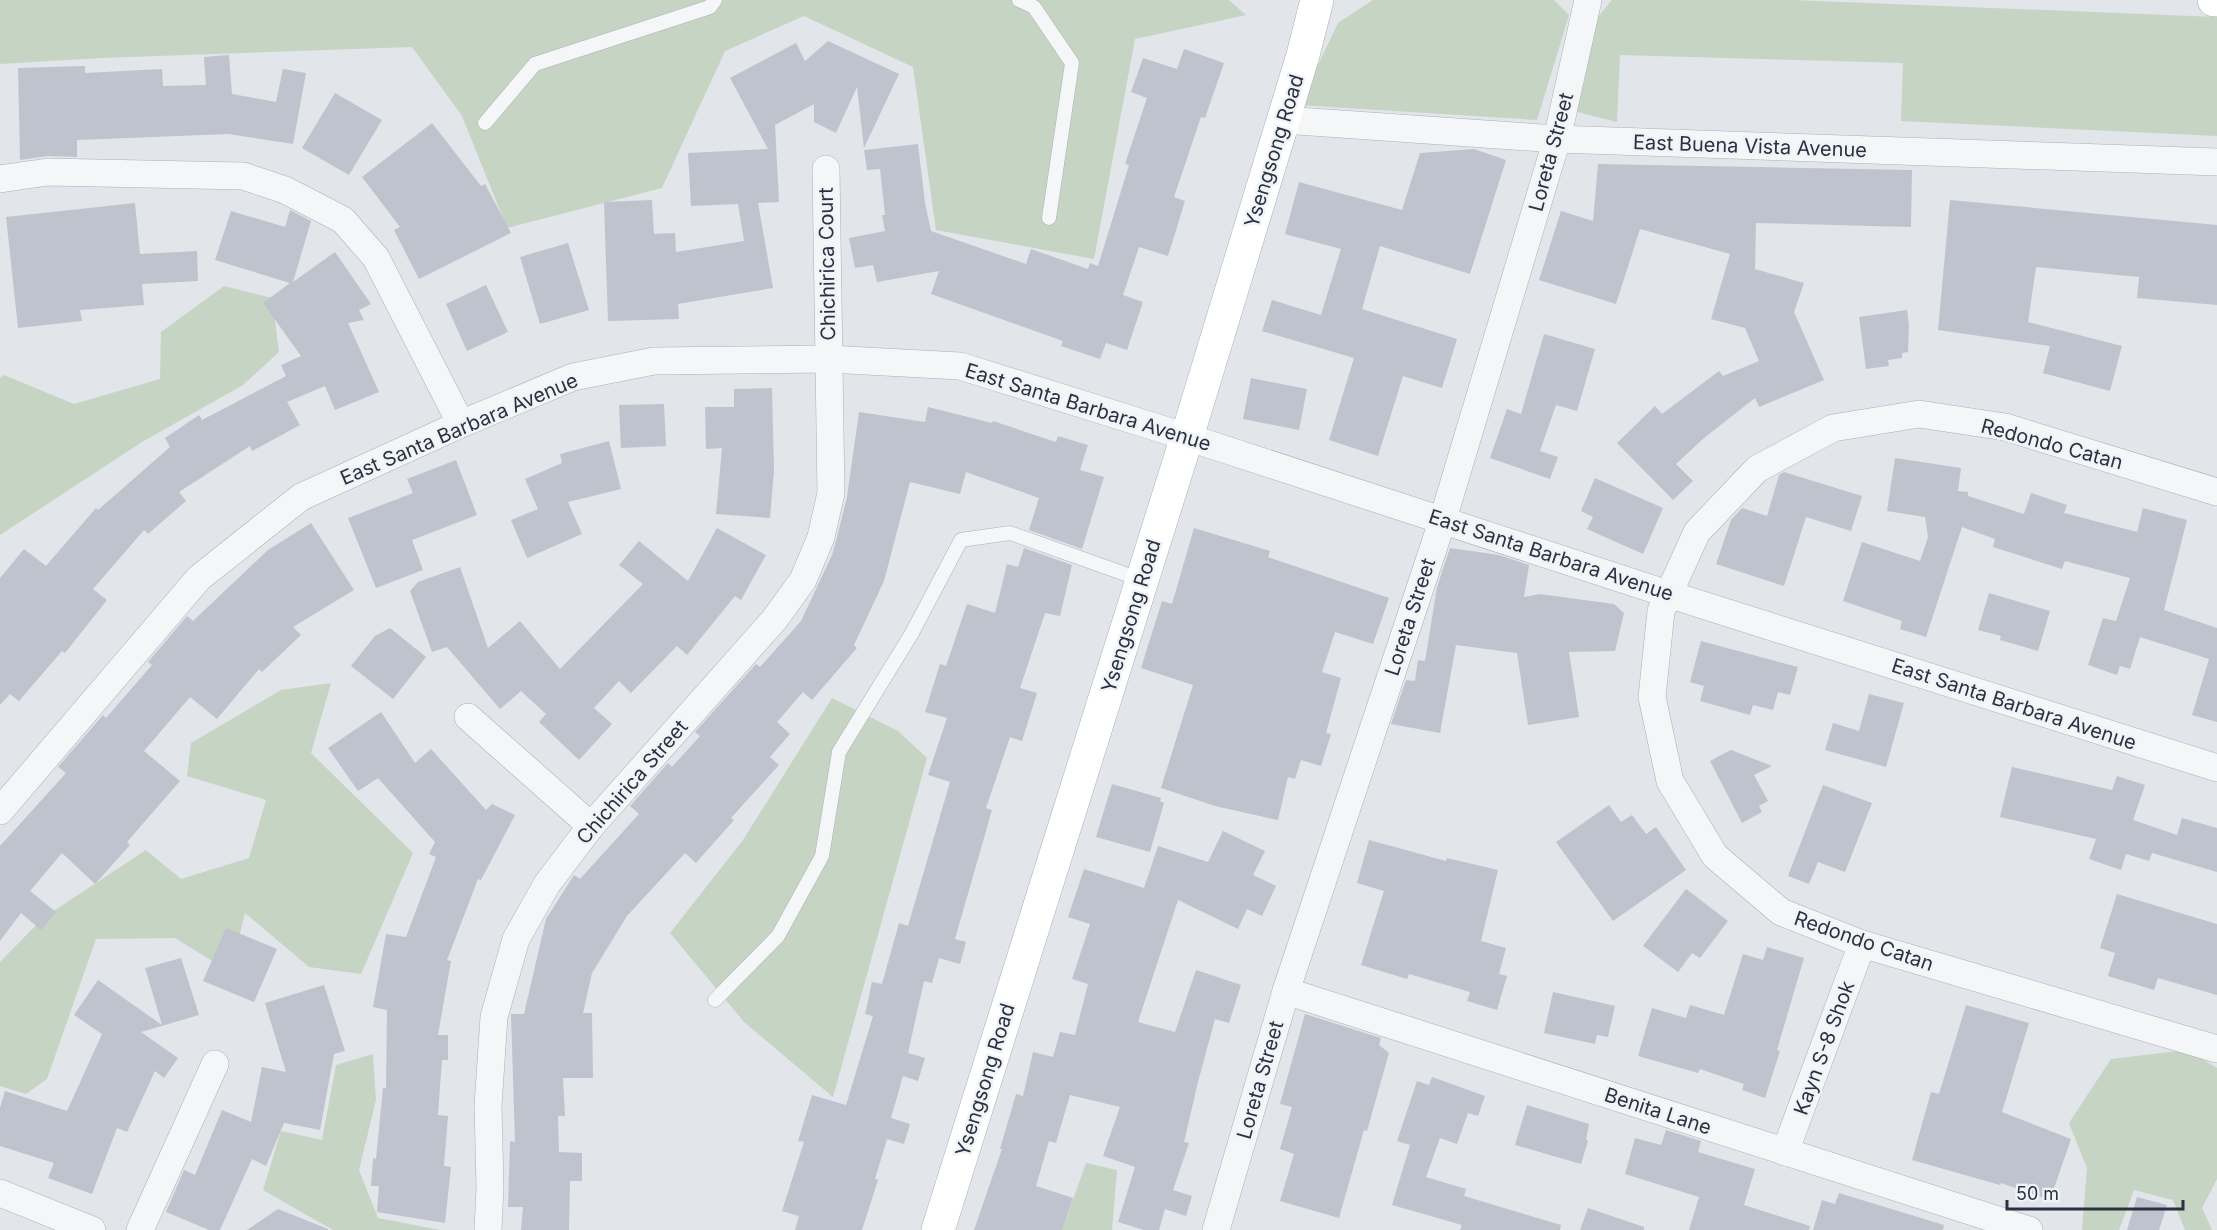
<svg xmlns="http://www.w3.org/2000/svg" width="2217" height="1230" font-family="Inter,sans-serif">
<rect width="100%" height="100%" fill="#e2e5ea"/>
<g fill="#c6d4c3">
<path d="M0,0h1229l17,15 -111,24 -41,220 -158,-29 -23,-163 -109,-51 -79,35 -63,137 -155,40 -45,-112 -50,-69 -311,11 -101,6z"/>
<path d="M1373,0h181l15,15 -32,105 -238,-15 39,-82z"/>
<path d="M1612,0h181l424,17v119l-316,-15 2,-58 -283,-8 -3,67 -44,-11 20,-88z"/>
<path d="M224,286l48,12 7,54 -36,33 -101,57 -142,93v-157l4,-3 70,29 86,-25 1,-47z"/>
<path d="M331,683l-20,70 102,100 -52,121 -52,-7 -64,-54 -12,49 -21,-1 -37,-23 -79,1 -49,140 -21,15 -26,-8v-124l43,-44 103,-68 35,29 68,-21 17,-58 -79,-24 4,-33 90,-53z"/>
<path d="M832,698l66,33 29,27 -94,339 -89,-75 -74,-89 73,-93z"/>
<path d="M2187,1050l30,18v111l-15,29 10,22h-27l-12,-30 -39,-10 -15,40h-37l5,-62 -18,-45 42,-64z"/>
<path d="M373,1054l3,46 -17,70 19,48 62,12h-107l-70,-40 18,-59 41,9 14,-75z"/>
<path d="M1086,1163l31,7 -5,60h-50z"/>
</g>
<g fill="#bfc3cd">
<path d="M828,41l71,33 -35,74 -7,-61 -21,46 -22,-11v-18l-39,21 4,77 -21,1 15,85 -95,16 1,15 -71,2 -4,-119 48,-2 2,34 21,-1 1,19 68,-11 -6,-37 -47,2 -3,-53 80,-4 -38,-71 66,-35 9,18z"/>
<path d="M1184,49l40,14 -19,55 -4,-1 -27,80 11,4 -17,55 -29,-9 -16,48 20,7 -16,48 -21,-7 -6,16 -39,-13 2,-5 -132,-47 8,-23 -62,11 -4,-17 -18,3 -6,-30 36,-7 -3,-16h3l-5,-46 -13,1 -3,-20 54,-6 7,59 6,28 95,33 5,-15 57,20 2,-6 8,3 31,-101 -4,-1 22,-66 -16,-6 12,-34 34,11z"/>
<path d="M229,55l3,39 44,8 7,-33 23,4 -13,71 -65,-10 -151,6v17l-29,-1 -28,4 -2,-92 67,-2v7l77,-4 1,17 43,-1 -2,-28z"/>
<path d="M335,93l47,27 -33,55 -47,-27z"/>
<path d="M432,123l49,63 4,-2 26,49 -92,46 -25,-49 6,-3 -38,-50z"/>
<path d="M1474,149l32,11 -36,114 -90,-28 -18,63 95,30 -15,49 -39,-12 -25,80 -49,-16 25,-82 -92,-27 10,-31 49,15 20,-66 -56,-15 14,-52 103,28 18,-57z"/>
<path d="M1598,164l314,6 -1,57 -155,-4 -1,46 49,14 -10,29 30,68 -65,27 -4,-9 -51,40 -28,26 17,17 -20,19 -56,-57 38,-37 7,8 57,-43 4,5 36,-15 -14,-33 -34,-9 19,-65 -90,-25 -24,75 -77,-24 22,-69 32,10z"/>
<path d="M1950,200l267,25v80l-80,-7 2,-21 -103,-10 -8,55 94,24 -12,45 -67,-18 7,-27 -112,-16z"/>
<path d="M135,203l5,51 57,-3 1,30 -56,3 2,21 -64,5 2,11 -64,7 -12,-111z"/>
<path d="M290,210l21,11 -18,61 42,-30 36,52 -12,6 5,10 -16,3 31,69 -44,18 -10,-24 -38,16 13,23 -48,26 -2,-5 -71,46 7,9 -38,33 -4,-4 -51,59 14,11 -42,53 -3,-2 -43,50 -9,-7 -10,11v-127l24,-29 22,17 50,-58 2,2 72,-63 -5,-9 34,-23 3,5 84,-44 -5,-11 20,-9 -38,-53 27,-20 -75,-23 16,-49 54,16z"/>
<path d="M568,243l21,67 -49,14 -20,-67z"/>
<path d="M486,285l22,47 -41,19 -21,-47z"/>
<path d="M1907,310l2,16 -1,26 -6,1v5l-14,2 1,6 -23,3 -7,-52z"/>
<path d="M1544,334l51,15 -18,62 -21,-6 -16,46 18,6 -8,22 -60,-21 17,-49 14,5z"/>
<path d="M1251,378l56,11 -8,41 -56,-11z"/>
<path d="M772,388l2,83 -4,47 -54,-4 6,-66 -16,1 -1,-42h29v-18z"/>
<path d="M664,404l2,42 -45,2 -2,-43z"/>
<path d="M928,407l64,16 1,-2 63,21 2,-6 30,9 -8,25 24,7 -22,72 -53,-19 10,-32 -73,-26 -6,22 -50,-12 -26,99 -30,64 3,3 -45,52 -9,-8 -26,30 13,12 -20,23 9,8 -48,53 3,2 -38,43 -11,-10 -58,63 -35,57 -9,40h9l1,65h-30l2,38h-7l1,36 23,1v28h-12l-1,49h-48l2,-23h-15l2,-66 5,1 -4,-128h13l22,-95 28,-44 6,4 59,-65 -9,-8 38,-43 4,4 28,-31 -5,-4 61,-68 4,3 41,-46 31,-66 4,-14 11,-44 12,-85 66,10z"/>
<path d="M609,441l12,48 -53,13 14,32 -55,24 -16,-38 27,-11 -13,-30 37,-16 -2,-9z"/>
<path d="M1895,458l66,10 -3,23 10,1v4l56,18 7,-21 36,12 -3,8 73,19 6,-24 44,12 -23,90 53,18v94l-25,-7 17,-56 -69,-22 -10,32 -10,-3 -3,9 -29,-10 15,-47 13,3 14,-43 -65,-17 -3,8 -69,-22 2,-8 -33,-12 -36,110 -26,-8 2,-8 -59,-20 19,-59 58,19 8,-24 -3,-20 -38,-6z"/>
<path d="M456,460l21,55 -65,25 11,30 -47,18 -28,-70 65,-25 -6,-14z"/>
<path d="M1784,472l78,24 -11,35 -45,-14 -22,69 -68,-22 15,-44 11,-12 25,8 12,-41z"/>
<path d="M1595,478l68,30 -20,46 -56,-25 6,-12 -12,-6z"/>
<path d="M311,523l43,67 -61,37 8,8 -39,37 -3,-3 -42,50 -27,-22 -46,54 36,30 -53,61 3,3 -35,39 -33,-31 -32,38 26,21 -15,18 -20,-17 -21,28v-95l66,-73 -8,-6 45,-52 3,3 46,-53 -4,-3 39,-46 6,5 75,-71z"/>
<path d="M717,528l49,27 -25,45 -6,-4 -48,59 -10,-9 -46,47 -12,-12 -25,27 18,16 -33,36 -40,-38 7,-8 -25,-23 -21,18 -53,-62 -15,5 -22,-61 8,-9 42,-15 28,81 32,-27 40,48 83,-85 -24,-19 20,-24 49,40z"/>
<path d="M1194,528l76,23 -2,6 121,41 -16,46 -38,-12 -13,40 19,6 -15,55 5,1 -10,32 -20,-6 -6,19 -7,-2 -10,43 -63,-14 -54,-18 32,-103 -52,-17 21,-67 10,3z"/>
<path d="M1024,548l48,17 -12,51 -15,-3 -25,75 17,5 -15,48 -12,-4 -24,71 6,2 -37,129 11,3 -6,22 -21,-6 -7,25 -8,-2 -16,72 17,5 -7,23 -15,-5 -12,42 19,6 -6,20 -17,-5 -12,40 3,1 -16,50h-67l4,-14 -17,-5 22,-69 -6,-1 14,-46 34,10 27,-89 -8,-2 7,-32 10,2 17,-61 9,3 42,-144 -22,-7 19,-57 -22,-6 15,-48 6,2 21,-62 28,9 12,-49 11,3z"/>
<path d="M1450,548l49,7 30,10 -5,32 16,-3 74,10 10,9 -9,38 -46,1 10,65 -51,8 -11,-72 -61,-8 -16,88 -49,-9 15,-44 9,1 3,-21 7,1 12,-74z"/>
<path d="M1989,593l61,18 -12,40 -38,-11 1,-4 -23,-6z"/>
<path d="M390,628l36,29 -33,42 -42,-33 24,-30z"/>
<path d="M1701,641l97,26 -8,28 -12,-3 -5,18 -20,-5 -3,10 -50,-14 4,-15 -14,-4z"/>
<path d="M1869,694l35,9 -18,64 -61,-17 8,-27 26,8z"/>
<path d="M381,712l34,51 16,-14 55,61 6,-6 23,11 -34,65 -3,-1 -31,81 4,1 -13,74h10v25h-6l-4,55 10,1 -4,50 7,1 -6,56 -68,-11 2,-26h-8l2,-28 3,1 7,-71h3l1,-78 -14,-3 13,-73 20,3 30,-80 -7,-3 6,-12 -57,-64 -20,13 -30,-43z"/>
<path d="M1731,750l41,16 -18,9 14,26 -9,5 3,6 -20,11 -32,-62z"/>
<path d="M2012,767l100,23 5,-14 28,9 -12,35 44,15 5,-17 35,10v44l-65,-19 -3,8 -23,-7 -5,16 -32,-11 7,-20 -96,-22z"/>
<path d="M1112,784l49,14 -1,3 4,2 -14,49 -54,-15z"/>
<path d="M1823,785l49,18 -27,69 -27,-10 -9,22 -21,-8z"/>
<path d="M1609,805l12,17 11,-7 14,19 10,-7 30,43 -73,51 -57,-79z"/>
<path d="M1223,831l42,20 -12,24 23,11 -14,30 -15,-7 -9,20 -60,-29 -40,122 37,10 21,-62 45,15 -12,38 -14,-4 -17,63 -14,60 5,1 -16,47 19,6 -6,20 -21,-7 -6,21h-15l-26,-8 17,-55 -32,-11 17,-49 -50,-12 -14,48 -7,-2 -13,45 37,12 -11,32h-88l28,-81h-2l16,-55 7,2 10,-44 20,5 7,-25 15,3 13,-51 -16,-5 18,-55 -22,-7 16,-48 60,19 14,-42 50,16z"/>
<path d="M1369,840l77,21 1,-3 51,12 -17,71 25,7 -7,26 8,2 -10,34 -30,-9 3,-9 -61,-18 -2,5 -46,-14 23,-74 -27,-8z"/>
<path d="M1686,889l42,32 -28,37 -8,-5 -14,19 -35,-26z"/>
<path d="M2117,894l100,30v71l-59,-17 -4,12 -46,-14 7,-23 -15,-5z"/>
<path d="M226,928l51,21 -23,53 -51,-21z"/>
<path d="M1767,947l37,11 -27,92 3,1 -15,47 -23,-8 2,-6 -44,-15 -2,4 -60,-17 14,-48 34,10 4,-13 34,10 19,-61 20,6z"/>
<path d="M181,958l18,57 -58,17 37,26 -14,20 -9,-7 -28,61 -10,-4 -25,66 -44,-16 6,-15 -54,-17v-38l5,-17 62,20 35,-77 -28,-19 24,-35 64,45 -17,-57z"/>
<path d="M324,985l21,66 -11,3 -14,76 -36,-7 -18,43 -14,-7 -32,71h-11l-43,-18 18,-42 11,5 27,-65 29,12 11,-55 24,5 -21,-69z"/>
<path d="M1553,992l62,14 -7,31 -11,-2 -2,9 -51,-11z"/>
<path d="M1966,1005l63,18 -27,89 69,27 -21,61 -49,-17 -1,2 -88,-25 19,-68 8,2z"/>
<path d="M1305,1014l76,24 -2,7 10,8 -22,78 -3,-1 -25,88 -59,-17 14,-47 -14,-5 12,-42 -12,-3z"/>
<path d="M1432,1077l53,19 -7,20 -10,-3 -11,31 -17,-6 -14,39 40,12 -2,7 97,29 -1,5h-100l2,-5 -70,-20 18,-60 -13,-4 20,-60 12,4z"/>
<path d="M1527,1105l62,19 -3,16 2,1 -7,23 -66,-19z"/>
<path d="M1666,1130l35,11 -3,11 57,17 -11,36 66,21 -1,4h-120l10,-33 -74,-23 10,-36 26,7z"/>
<path d="M1839,1193l105,32 -1,5h-130l9,-30 13,4z"/>
<path d="M2137,1197l30,8 -8,25h-32z"/>
<path d="M1588,1208l56,19v3h-64z"/>
<path d="M278,1209l50,20v1h-81z"/>
</g>
<g fill="none" stroke-linecap="round" stroke-linejoin="round">
<g stroke="#abafb8" stroke-width="15">
<g id="service">
<path d="M1019,0l15,7 38,56 -23,155"/>
<path d="M485,123l50,-59 175,-57 5,-7"/>
<path d="M715,1000l63,-64 44,-80 17,-104 73,-119 49,-93 49,-7 132,47"/>
</g>
</g>
<g stroke="#abafb8" stroke-width="28">
<g id="minor">
<path d="M1283,120l274,19 660,23"/>
<path d="M0,179l48,-7 195,4 42,14 58,30 33,38 85,166"/>
<path d="M2217,492l-212,-65 -86,-13 -86,14 -76,41 -60,63 -36,79 -9,86 18,84 45,75 66,56 81,32 355,105"/>
<path d="M468,717l123,109"/>
<path d="M0,811l199,-233 102,-81 160,-73 112,-47 81,-16 174,-2 132,7 227,71 481,157 549,174"/>
<path d="M1286,991l743,239"/>
<path d="M1785,1152l77,-208"/>
<path d="M0,1193l92,37"/>
<path d="M140,1230l75,-166"/>
<path d="M488,1230l2,-43 -2,-81 6,-89 22,-78 31,-55 44,-58 183,-206 29,-40 18,-43 10,-44 -5,-324"/>
<path d="M1216,1230l70,-239 157,-472 114,-380 31,-139"/>
</g>
</g>
<g stroke="#abafb8" stroke-width="34">
<path id="secondary" d="M938,1230l249,-793 116,-382 14,-55"/>
</g>
<g stroke="#a1a8b6" stroke-width="34">
<path id="primary" d="M2214,0h3"/>
</g>
<use href="#service" stroke="#f4f6f8" stroke-width="14"/>
<use href="#minor" stroke="#f4f6f8" stroke-width="27"/>
<use href="#secondary" stroke="#fff" stroke-width="33"/>
<use href="#primary" stroke="#fff" stroke-width="33"/>
</g>
<g text-anchor="middle" dominant-baseline="central" stroke-width="5" stroke-linejoin="round" paint-order="stroke">
<g font-size="20" fill="#2a3142" stroke="#f1f4f7">
<text transform="translate(1750 146) rotate(2)">East Buena Vista Avenue</text>
<text transform="translate(1274 151) rotate(-73)">Ysengsong Road</text>
<text transform="translate(1551 152) rotate(-75)">Loreta Street</text>
<text transform="translate(827 264) rotate(-91)">Chichirica Court</text>
<text transform="translate(1088 407) rotate(17)">East Santa Barbara Avenue</text>
<text transform="translate(459 429) rotate(-23)">East Santa Barbara Avenue</text>
<text transform="translate(2052 444) rotate(15)">Redondo Catan</text>
<text transform="translate(1551 555) rotate(18)">East Santa Barbara Avenue</text>
<text transform="translate(1131 616) rotate(-73)">Ysengsong Road</text>
<text transform="translate(1410 617) rotate(-72)">Loreta Street</text>
<text transform="translate(2014 704) rotate(18)">East Santa Barbara Avenue</text>
<text transform="translate(632 782) rotate(-49)">Chichirica Street</text>
<text transform="translate(1864 941) rotate(19)">Redondo Catan</text>
<text transform="translate(1824 1048) rotate(-70)">Kayn S-8 Shok</text>
<text transform="translate(985 1080) rotate(-73)">Ysengsong Road</text>
<text transform="translate(1260 1080) rotate(-74)">Loreta Street</text>
<text transform="translate(1658 1111) rotate(18)">Benita Lane</text>
</g>
</g>
<path d="M2007 1200v9h176v-9" fill="none" stroke="#2a3142" stroke-width="3"/>
<text x="2016" y="1200" font-size="18" fill="#2a3142" stroke="#f1f4f7" stroke-width="4.5" paint-order="stroke">50 m</text>
</svg>
